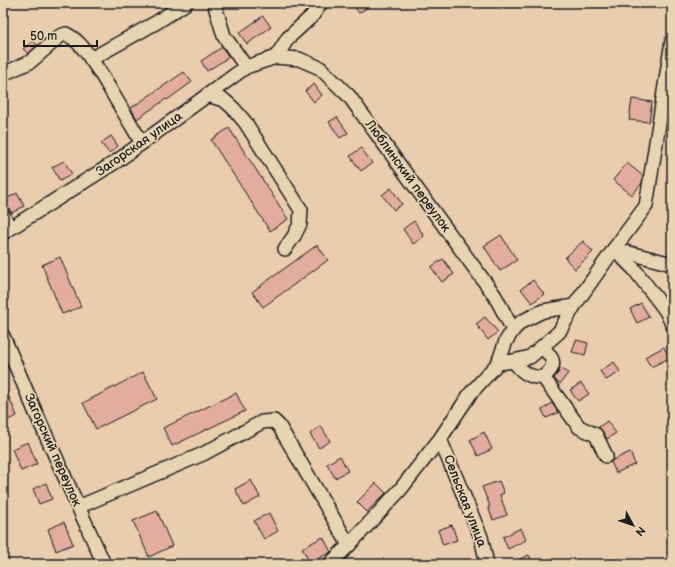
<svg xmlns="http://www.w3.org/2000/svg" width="675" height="567" font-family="'Balsamiq Sans',sans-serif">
<rect width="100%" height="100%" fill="#eaccaf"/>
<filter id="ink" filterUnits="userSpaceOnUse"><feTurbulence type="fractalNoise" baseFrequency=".025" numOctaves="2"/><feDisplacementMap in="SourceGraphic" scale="8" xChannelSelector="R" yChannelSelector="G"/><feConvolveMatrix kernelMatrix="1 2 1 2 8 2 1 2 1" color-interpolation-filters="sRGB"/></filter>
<g filter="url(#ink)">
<g fill="#e2ad9e" stroke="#1c1c1c">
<path d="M352,3h22l-15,10z"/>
<path d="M263,16l8,11 -24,17 -8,-11z"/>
<path d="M33,41l4,4 -9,9 -5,-5z"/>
<path d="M222,47l7,10 -22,14 -6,-10z"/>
<path d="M184,72l8,10 -25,18 -1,-1 -29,20 -6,-11z"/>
<path d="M314,84l8,11 -8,7 -9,-11z"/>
<path d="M632,99l20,3 -3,20 -20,-2z"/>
<path d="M337,117l11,16 -8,5 -11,-16z"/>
<path d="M229,128l59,91 -18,12 -59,-91z"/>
<path d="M111,136l7,10 -9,7 -8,-10z"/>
<path d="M361,148l11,15 -11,8 -11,-15z"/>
<path d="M64,161l8,13 -12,7 -8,-14z"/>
<path d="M627,163l16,13 -1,7 -10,12 -19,-15z"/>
<path d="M391,188l11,16 -8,6 -12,-15z"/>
<path d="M17,193l7,13 -12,7 -8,-13z"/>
<path d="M414,221l10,15 -11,8 -10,-15z"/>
<path d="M501,235l16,25 -17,11 -16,-25z"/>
<path d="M583,241l10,11 -18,17 -10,-11z"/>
<path d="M317,245l11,15 -65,47 -11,-15z"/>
<path d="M60,257l21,50 -19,7 -20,-49z"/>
<path d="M443,259l11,15 -12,8 -11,-15z"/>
<path d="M533,280l11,14 -12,9 -11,-14z"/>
<path d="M641,303l8,14 -12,6 -7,-14z"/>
<path d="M485,317l13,15 -10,8 -12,-16z"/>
<path d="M576,340l12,3 -3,12 -13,-3z"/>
<path d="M664,347l5,11 -18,9 -6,-10z"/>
<path d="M614,362l6,10 -14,8 -6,-9z"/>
<path d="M560,368l8,5 -8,11 -4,-3 -2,-3 4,-5z"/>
<path d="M143,372l14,27 -61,30 -13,-26z"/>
<path d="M3,383l14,33 -14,6z"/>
<path d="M581,383l8,11 -11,7 -7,-9h1l-2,-2z"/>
<path d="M236,393l9,18 -73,35 -9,-18z"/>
<path d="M552,403l6,10 -12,5 -4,-8z"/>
<path d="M607,421l9,12 -9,6 -4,-7 -4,-5z"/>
<path d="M321,426l9,15 -11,7 -9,-14z"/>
<path d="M484,432l8,17 -14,7 -8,-16z"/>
<path d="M28,442l9,22 -16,7 -9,-22z"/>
<path d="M630,452l5,12 -19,9 -5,-11 2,-2z"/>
<path d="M340,456l8,15 -13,7 -8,-14z"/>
<path d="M251,480l9,17 -16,9 -9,-17z"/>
<path d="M499,481l5,12 -4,2 7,20 -14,5 -5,-13 2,-1 -8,-19z"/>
<path d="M46,483l6,16 -13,5 -6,-15z"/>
<path d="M376,483l10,10 -19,19 -10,-10z"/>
<path d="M157,511l15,35 -23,11 -16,-36z"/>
<path d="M269,513l9,18 -14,8 -10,-18z"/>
<path d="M64,522l9,22 -17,7 -8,-22z"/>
<path d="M452,525l5,15 -14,5 -5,-15z"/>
<path d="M521,528l5,12 -18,9 -5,-12z"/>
<path d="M323,537l8,15 -21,11 -8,-15z"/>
<path d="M529,555l4,9h-25z"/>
</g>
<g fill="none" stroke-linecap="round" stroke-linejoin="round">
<g stroke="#1c1c1c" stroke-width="16">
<g id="minor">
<path d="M215,3v3l9,30 22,31"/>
<path d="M672,41l-26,165 -32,43 20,20 32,42 6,13"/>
<path d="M276,57l12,-19 24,-22 9,-13"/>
<path d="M91,59l10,15 41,69"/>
<path d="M3,74l27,-12 30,-26 6,-2c12,6 18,15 25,25l66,-37 29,-19"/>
<path d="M207,95l17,5 9,8 12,14 56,88 -1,14 -6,12 -9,13"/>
<path d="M3,215l7,13"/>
<path d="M3,233l114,-72 129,-94 30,-10 23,2 21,9 29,28 146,200 18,34"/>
<path d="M3,336l32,75 69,153"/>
<path d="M542,347c12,11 16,19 1,30l36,50 17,8 10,21"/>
<path d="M514,361c6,10 17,18 29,16"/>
<path d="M498,363l16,-2 16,-4 29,-25 15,-26 40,-57 58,15"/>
<path d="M440,439l41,98 6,27"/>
<path d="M78,507l125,-53 59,-32 12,-1 5,5 70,119"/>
<path d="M330,564l19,-19 51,-55 40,-51 30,-45 28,-31 8,-22 7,-11 8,-8 22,-11 31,-5"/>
</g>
</g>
<use href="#minor" stroke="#e6d4b2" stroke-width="13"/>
</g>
</g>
<g text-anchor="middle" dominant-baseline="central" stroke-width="3.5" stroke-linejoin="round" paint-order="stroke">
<g font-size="13" fill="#1c1c1c" stroke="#e6d4b2">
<text transform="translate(139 144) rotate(-35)">Загорская улица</text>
<text transform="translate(408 176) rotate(54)">Люблинский переулок</text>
<text transform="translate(53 450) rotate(66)">Загорский переулок</text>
<text transform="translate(465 501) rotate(69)">Сельская улица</text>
</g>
</g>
<rect width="675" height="567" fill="none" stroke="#e6d4b2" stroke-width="16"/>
<rect x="8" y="8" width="659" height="551" fill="none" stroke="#1c1c1c" stroke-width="1.5" filter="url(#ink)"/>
<g transform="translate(633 525) rotate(130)" stroke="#e6d4b2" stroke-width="3" paint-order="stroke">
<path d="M0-3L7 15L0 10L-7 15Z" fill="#1c1c1c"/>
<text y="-6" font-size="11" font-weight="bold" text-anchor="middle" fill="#1c1c1c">N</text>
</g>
<path d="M24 40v6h73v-6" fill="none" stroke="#1c1c1c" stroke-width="2"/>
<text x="30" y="40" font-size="12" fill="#1c1c1c" stroke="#e6d4b2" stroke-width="3" paint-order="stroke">50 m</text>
</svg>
